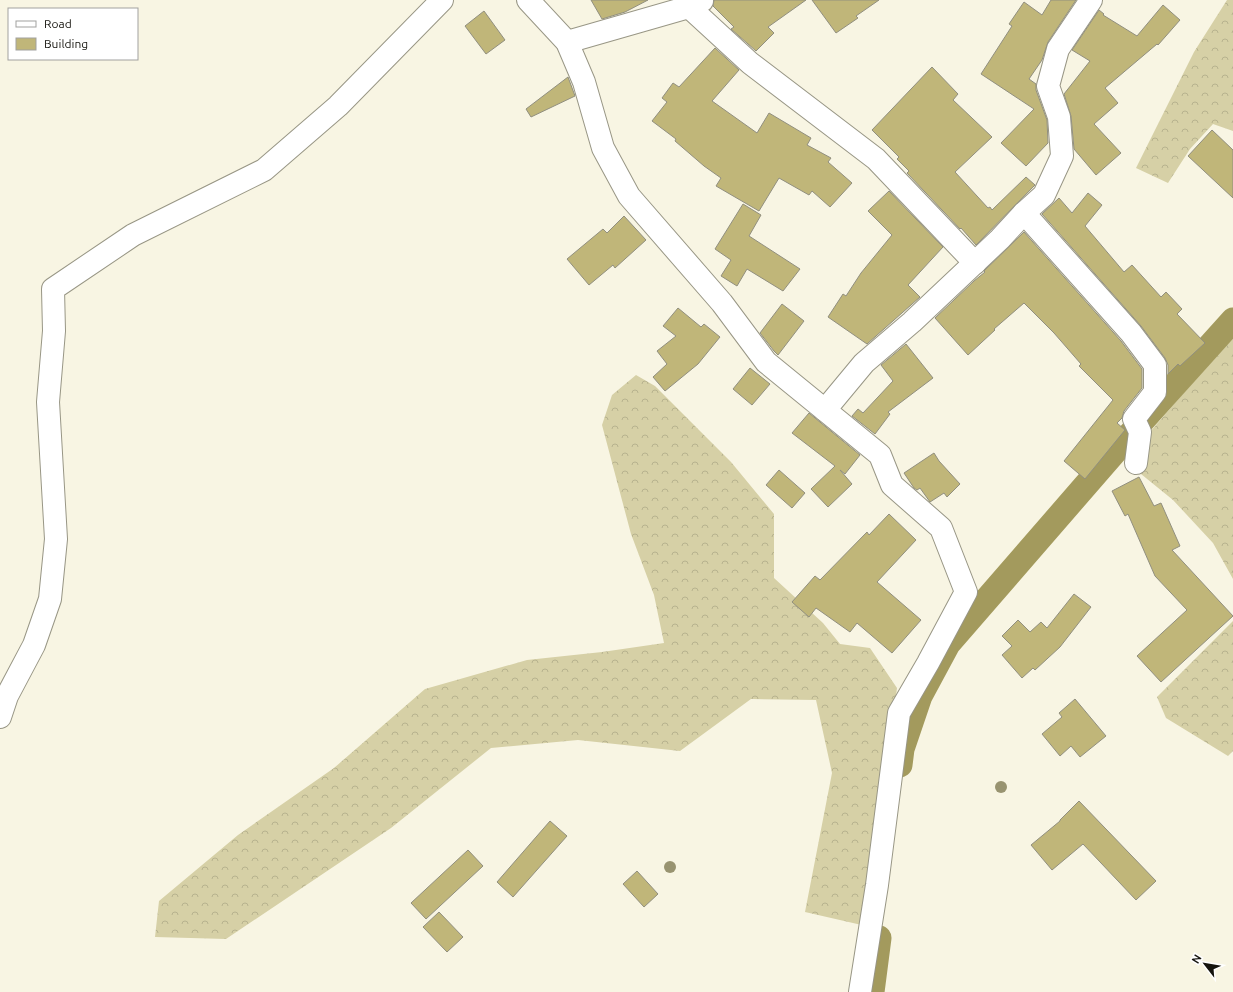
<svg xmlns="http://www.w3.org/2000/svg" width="1233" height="992" font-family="Ubuntu,sans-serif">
<defs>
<pattern id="forest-crowns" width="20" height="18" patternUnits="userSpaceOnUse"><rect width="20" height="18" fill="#d6d0a6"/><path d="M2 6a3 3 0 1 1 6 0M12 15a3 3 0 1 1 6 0" fill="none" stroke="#b7b28e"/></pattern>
</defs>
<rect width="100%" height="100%" fill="#f8f5e3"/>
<g fill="url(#forest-crowns)">
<path d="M1227,0h6v131l-20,-7 -23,25 -22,34 -32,-15 58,-116z"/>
<path d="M1233,336v243l-20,-36 -40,-43 -32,-26 2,-34z"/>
<path d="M636,375l19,11 76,76 43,52v64l49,45 17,21 30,4 27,40 -31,238 -61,-14 27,-139 -16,-73 -65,-1 -71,52 -102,-11 -87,8 -100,80 -165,111 -71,-2 4,-36 79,-66 96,-67 91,-79 102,-29 75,-8 62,-9 -10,-48 -23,-61 -29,-109 10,-30z"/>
<path d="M1233,621v130l-5,5 -62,-38 -9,-21z"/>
</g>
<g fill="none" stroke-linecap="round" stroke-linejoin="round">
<g stroke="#a39a5d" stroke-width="25">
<path d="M900,765l2,-16 18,-53 28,-52 177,-204 108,-120"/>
<path d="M872,992l7,-54"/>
</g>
</g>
<g fill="#c0b679" stroke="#918f7f">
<path d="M591,0h57l-23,12 -23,7z"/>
<path d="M714,0h92l-38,27 6,6 -18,18 -25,-22 3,-2 -21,-21z"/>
<path d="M812,0h67l-23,16 2,2 -22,15z"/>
<path d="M1051,0h25l-28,42 -6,18 -13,19 7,5v6l11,30 1,23 -22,23 -25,-23 33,-34 -53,-35 31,-48 -3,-2 15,-22 18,13z"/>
<path d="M1163,5l17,15 -22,25 -1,-1 -52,44 13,15 -24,21 27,29 -25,22 -22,-26 -3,-33 -7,-22 26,-33 -18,-11 27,-40 5,4 -1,1 34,21z"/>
<path d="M484,11l21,29 -19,14 -21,-28z"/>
<path d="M715,48l24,22 -27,31 45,32 12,-20 42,25 -4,7 24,13 -3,4 24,21 -22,24 -18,-16 -3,4 -30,-17 -20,33 -43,-25 5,-8 -17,-12 -29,-25 1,-2 -24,-18 15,-19 -5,-4 11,-15 6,4z"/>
<path d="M932,67l26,27 -5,6 39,37 -37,35 33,36 2,-1 2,3 34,-33 9,8 -59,60 -15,-17 -1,1 -53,-56 2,-2 -12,-12 2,-2 -27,-27z"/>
<path d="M568,77l7,19 -44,21 -5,-8z"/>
<path d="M1212,130l21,20v48l-45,-42z"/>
<path d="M889,191l54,56 -35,38 12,12 -53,47 -39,-27 15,-23 3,2 15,-23 31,-38 -24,-24z"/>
<path d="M1088,193l14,12 -17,21 39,46 8,-7 29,32 5,-5 16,17 -5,5 28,29 -25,23 -2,-2 -10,10v-9l-3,-7 -24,-32 -99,-112 17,-16 13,15z"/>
<path d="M743,204l18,11 -12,21 51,33 -17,22 -36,-22 -10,17 -16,-10 10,-16 -16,-11z"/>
<path d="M624,216l22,24 -31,28 -2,-3 -24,20 -22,-26 36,-30 4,4z"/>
<path d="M1024,232l97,109 21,28v19l-18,23 -2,7 -5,5 8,7 -40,49 -21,-18 49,-61 -34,-34 2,-2 -27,-31 -30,-30 -30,26 1,1 -27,25 -33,-37 39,-37 11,-9 -1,-1z"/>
<path d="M782,304l22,17 -26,34 -4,-4 -14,-18z"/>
<path d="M678,308l23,19 3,-3 16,13 -22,27 -33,27 -12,-14 14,-13 -10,-13 19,-15 -13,-10z"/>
<path d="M906,344l27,34 -45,34 2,2 -15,20 -23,-18 6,-7 5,4 30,-32 -12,-16z"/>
<path d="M750,368l20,16 -18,21 -19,-16z"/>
<path d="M809,413l51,42 -15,19 -5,-4 12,14 -24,23 -17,-18 24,-23 -43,-33z"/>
<path d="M934,453l5,8 21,23 -13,13 -3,-4 -14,9 -10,-14 -3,2 -3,-2 -10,-15z"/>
<path d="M779,470l26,23 -13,15 -26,-23z"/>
<path d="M1139,477l15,29 7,-3 19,43 -8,4 61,66 -72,66 -24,-26 50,-46 -32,-34 -27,-62 -3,2 -13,-25z"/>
<path d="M889,514l27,26 -39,42 44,38 -29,33 -35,-30 -7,9 -34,-24 -7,9 -17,-15 23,-26 5,4 47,-48 2,3z"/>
<path d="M1074,594l17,13 -31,40 -25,23 -2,-2 -11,10 -20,-23 10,-9 -10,-10 16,-16 12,12 11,-10 6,6z"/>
<path d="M1075,699l31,37 -26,21 -9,-11 -11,10 -18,-22 20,-17 -3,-4z"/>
<path d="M1079,801l77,80 -20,19 -53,-56 -31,26 -21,-25 29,-24v-1z"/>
<path d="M550,821l17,15 -54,61 -16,-15z"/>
<path d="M468,850l15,16 -57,53 -15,-16z"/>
<path d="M637,871l21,23 -14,13 -21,-23z"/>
<path d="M439,912l24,25 -16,15 -24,-25z"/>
</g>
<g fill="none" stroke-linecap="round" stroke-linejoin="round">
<g stroke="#989685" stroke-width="24">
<g id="street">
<path d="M528,0l39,42 17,40 19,66 26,48 93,107 44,59 114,93 12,30 49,43 25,64 -38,71 -29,50 -22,172 -17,107"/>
<path d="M689,7l61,56 126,96 99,104"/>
<path d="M567,42l122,-35 13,-6"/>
<path d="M1024,213l107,120 24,32v27l-21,27 6,13 -4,31"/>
<path d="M825,410l39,-47 48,-41 88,-83 24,-26 20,-18 18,-39 -3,-39 -11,-31 10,-37 33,-49"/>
<path d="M0,717l7,-21 27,-51 16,-46 6,-60 -8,-137 6,-71 -1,-42 80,-54 131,-65 74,-64 104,-106"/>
</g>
</g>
<use href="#street" stroke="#fff" stroke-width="22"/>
</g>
<g fill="#989370">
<circle cx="1001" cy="787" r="6"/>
<circle cx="670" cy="867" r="6"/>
</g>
<rect x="8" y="8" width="130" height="52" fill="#ffffff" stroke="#a1a19f"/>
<rect x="16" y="21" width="20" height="6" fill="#ffffff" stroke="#a1a19f"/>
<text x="44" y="28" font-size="12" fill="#15140e">Road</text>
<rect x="16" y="38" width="20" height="12" fill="#c0b679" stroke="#a1a19f"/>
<text x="44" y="48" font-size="12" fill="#15140e">Building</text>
<g transform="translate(1205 964) rotate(301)" stroke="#ffffff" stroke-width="3" paint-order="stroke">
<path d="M0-3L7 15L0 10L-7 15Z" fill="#15140e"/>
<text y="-6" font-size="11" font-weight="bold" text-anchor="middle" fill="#15140e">N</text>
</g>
</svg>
